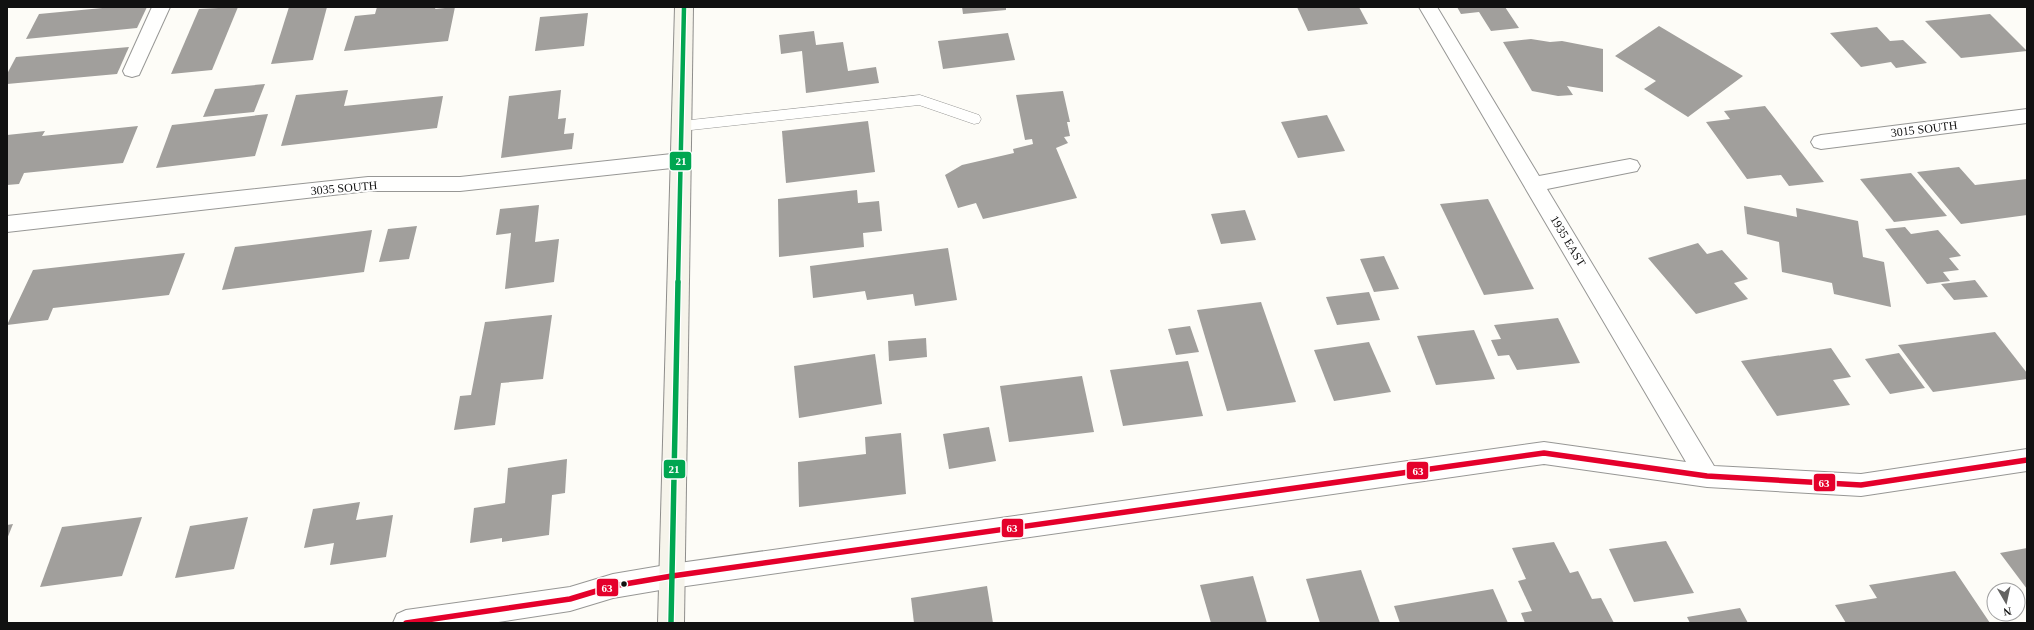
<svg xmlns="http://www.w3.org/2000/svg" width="2034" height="630" font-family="Georgia,serif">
<rect width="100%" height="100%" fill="#fdfcf7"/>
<g fill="#a19f9c">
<path d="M113,7h34l-10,21 -111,11 13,-25z"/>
<path d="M238,7l-26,63 -41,4 28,-65z"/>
<path d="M289,7h38l-14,53 -42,4z"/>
<path d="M377,7h59l-1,2 20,-2 -7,34 -104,10 11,-35 20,-2z"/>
<path d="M962,7h44v3l-43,4z"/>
<path d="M1297,7h62l9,17 -60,7z"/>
<path d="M1457,7h48l14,21 -28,3 -12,-19 -18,2z"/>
<path d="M588,13l-4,33 -49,5 5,-34z"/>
<path d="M1990,14l37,37 -66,7 -36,-37z"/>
<path d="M1659,26l84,50 -55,41 -44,-28 12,-8 -41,-25z"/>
<path d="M1877,27l13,14 13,-1 24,23 -31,5 -5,-6 -30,5 -31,-34z"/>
<path d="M814,31l2,14 27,-3 5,29 28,-4 3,16 -73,10 -4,-42 -21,3 -2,-19z"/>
<path d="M1008,33l7,27 -72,9 -5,-28z"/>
<path d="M1531,39l19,3 12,-1 41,8v43l-36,-6 6,9 -15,1 -26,-5 -29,-49z"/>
<path d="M129,47l-12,27 -110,10v-10l9,-17z"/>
<path d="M265,84l-11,28 -51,5 12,-28z"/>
<path d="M348,90l-4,16 99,-10 -6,32 -156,18 15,-51z"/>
<path d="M561,90l-3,29 8,-1 -2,16 10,-1 -2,16 -71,9 8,-62z"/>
<path d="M1063,91l7,31h-3l3,14 -6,1 4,6 -12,5 21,50 -94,21 -7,-16 -18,5 -13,-33 17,-10 52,-12 -1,-4 20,-5 -1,-5 -7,1 -9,-45z"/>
<path d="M1765,106l59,76 -35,4 -8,-11 -34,4 -41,-57 24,-3 -6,-8z"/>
<path d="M268,114l-13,42 -99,12 16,-43z"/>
<path d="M1327,115l18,36 -47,7 -17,-36z"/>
<path d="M868,121l7,51 -89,11 -4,-52z"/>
<path d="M138,126l-15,37 -99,10 -5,11 -12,1v-50l38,-4 -3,5z"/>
<path d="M1959,167l16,18 52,-6v36l-66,9 -44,-52z"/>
<path d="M1911,173l36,43 -53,6 -34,-43z"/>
<path d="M857,190l1,13 21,-2 3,30 -19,2 1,14 -85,10 -1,-58z"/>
<path d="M1488,199l46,90 -50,6 -44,-91z"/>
<path d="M539,205l-4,37 24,-3 -5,43 -49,7 6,-56 -15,2 4,-26z"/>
<path d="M1744,206l53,11 -1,-9 62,13 5,36 21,5 7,45 -57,-13 -2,-11 -50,-11 -3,-30 -32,-8z"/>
<path d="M1245,210l11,30 -35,4 -10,-30z"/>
<path d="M417,226l-8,33 -30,3 9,-33z"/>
<path d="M1905,227l6,7 27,-4 23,26 -12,2 10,12 -16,2 7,9 -23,3 -42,-55z"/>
<path d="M372,230l-8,42 -142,18 13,-43z"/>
<path d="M1698,243l9,11 15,-4 26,29 -14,4 14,16 -52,15 -48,-56z"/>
<path d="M948,248l9,52 -42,6 -2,-12 -46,6 -2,-9 -52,7 -3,-32z"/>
<path d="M185,253l-16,42 -116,13 -5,12 -41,5 26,-55z"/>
<path d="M1384,256l15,33 -25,3 -14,-33z"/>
<path d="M1975,280l13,17 -34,3 -13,-16z"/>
<path d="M1369,292l11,28 -43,5 -11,-28z"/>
<path d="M1261,302l35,100 -69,9 -30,-101z"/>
<path d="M552,315l-9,64 -42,4 -6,42 -41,5 6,-34 11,-1 14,-73z"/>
<path d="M1558,318l22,45 -63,7 -8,-15 -11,1 -7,-16 10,-1 -7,-14z"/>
<path d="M1190,326l9,26 -23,3 -8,-26z"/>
<path d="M1474,330l21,49 -59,6 -19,-49z"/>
<path d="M1995,332l32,41v6l-94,13 -35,-47z"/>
<path d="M926,338l1,19 -38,4 -1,-20z"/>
<path d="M1369,342l22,50 -57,9 -20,-51z"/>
<path d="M1831,348l20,29 -18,3 17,25 -73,11 -36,-55z"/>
<path d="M1899,353l26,35 -35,6 -25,-35z"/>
<path d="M875,354l7,50 -83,14 -5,-52z"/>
<path d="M1188,361l15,55 -80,10 -13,-56z"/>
<path d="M1082,376l12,56 -85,10 -9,-56z"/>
<path d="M989,427l7,34 -47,8 -6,-35z"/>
<path d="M901,433l5,61 -107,13 -1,-45 68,-8 -1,-17z"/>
<path d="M567,459l-2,34 -13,2 -3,40 -47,7v-4l-32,5 4,-35 31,-5 3,-35z"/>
<path d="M360,502l-4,18 37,-5 -7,42 -56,8 4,-22 -30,5 9,-39z"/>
<path d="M142,517l-20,59 -82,11 22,-60z"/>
<path d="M248,517l-14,52 -59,9 15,-52z"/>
<path d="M13,524l-6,15v-14z"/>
<path d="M1666,541l28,52 -60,9 -25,-53z"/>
<path d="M1554,542l16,31 8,-2 14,28 9,-1 13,25h-89l-4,-10 11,-2 -14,-30 8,-2 -14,-31z"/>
<path d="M2027,548v41l-27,-36z"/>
<path d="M1361,570l19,53h-60l-14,-44z"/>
<path d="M1955,571l35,52h-144l-11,-18 42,-7 -8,-13z"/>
<path d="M1253,576l14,47h-56l-11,-38z"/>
<path d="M987,586l6,37h-79l-3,-25z"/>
<path d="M1493,589l15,34h-108l-6,-17z"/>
<path d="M1740,608l8,15h-58l-3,-6z"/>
</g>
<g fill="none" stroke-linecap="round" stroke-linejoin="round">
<g stroke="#979795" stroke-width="1">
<path id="lane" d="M920,95l59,20 2,4 -2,4 -5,1 -55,-19 -237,26 -5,-1 -2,-4 2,-4 5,-1z"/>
</g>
<g stroke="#979795" stroke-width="2">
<g id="street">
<path d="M152,7h18l-31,68 -7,2 -7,-2 -2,-4z"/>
<path d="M1419,7h18l102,169 91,-17 7,2 3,5 -3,5 -90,18 167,277 147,8 166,-25v22l-166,25 -154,-9 -163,-23 -872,124 -59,10 -43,13 -78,12h-99l4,-9 9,-4 164,-23 43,-13 59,-10 872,-122 142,20z"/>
<path d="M2027,109v14l-206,26 -7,-2 -3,-5 3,-5 7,-2z"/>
<path d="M681,153l7,2 3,5 -3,5 -7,2 -221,24h-92l-361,41v-16l361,-39h92z"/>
</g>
</g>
<g stroke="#8e8d8b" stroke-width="2">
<path id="secondary" d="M675,7h18l-9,616h-26z"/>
</g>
<use href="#lane" fill="#fffffe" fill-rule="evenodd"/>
<use href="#street" fill="#fffffe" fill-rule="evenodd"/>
<use href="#secondary" fill="#f6f4eb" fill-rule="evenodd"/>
<g stroke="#fff" stroke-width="8">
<path id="bus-1" d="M406,623l164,-24 43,-13 59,-10 872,-123 163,23 154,9 166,-25"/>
</g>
<g stroke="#fff" stroke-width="7">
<path id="bus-2-far1" d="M678,283l6,-276"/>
</g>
<g stroke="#fff" stroke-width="8">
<path id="bus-2" d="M671,623l7,-341"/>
</g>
<use href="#bus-1" stroke="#e4002b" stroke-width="5.5"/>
<use href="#bus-2-far1" stroke="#00a651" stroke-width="4.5"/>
<use href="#bus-2" stroke="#00a651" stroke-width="5.5"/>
</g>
<circle fill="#111" stroke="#fff" stroke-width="1.5" cx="624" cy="584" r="3.5"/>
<g text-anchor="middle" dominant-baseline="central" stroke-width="4" stroke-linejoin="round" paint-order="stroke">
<g font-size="12" fill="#111" stroke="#fff">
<text transform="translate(1924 129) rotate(-7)">3015 SOUTH</text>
<text transform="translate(344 188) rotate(-5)">3035 SOUTH</text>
<text transform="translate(1568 241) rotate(59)">1935 EAST</text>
</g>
</g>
<g stroke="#fff" stroke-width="1.5">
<rect x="669" y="151" width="23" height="20" rx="4" fill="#00a651"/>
<rect x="663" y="459" width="23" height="20" rx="4" fill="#00a651"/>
<rect x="1406" y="461" width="23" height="19" rx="4" fill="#e4002b"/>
<rect x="1813" y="473" width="23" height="19" rx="4" fill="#e4002b"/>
<rect x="1001" y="518" width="23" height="20" rx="4" fill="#e4002b"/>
<rect x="596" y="578" width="23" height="19" rx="4" fill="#e4002b"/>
</g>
<g font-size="11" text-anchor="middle" font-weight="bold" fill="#fff">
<text x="681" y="165">21</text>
<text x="674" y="473">21</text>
<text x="1418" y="475">63</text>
<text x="1824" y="487">63</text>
<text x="1012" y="532">63</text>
<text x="607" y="592">63</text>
</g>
<rect width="2034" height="630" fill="none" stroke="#111111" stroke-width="16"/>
<g transform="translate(2006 602) rotate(171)"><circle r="19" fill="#ffffff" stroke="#a0a0a0"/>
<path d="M0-3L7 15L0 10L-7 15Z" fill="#646362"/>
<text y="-6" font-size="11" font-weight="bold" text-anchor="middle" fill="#111111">N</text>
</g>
</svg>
